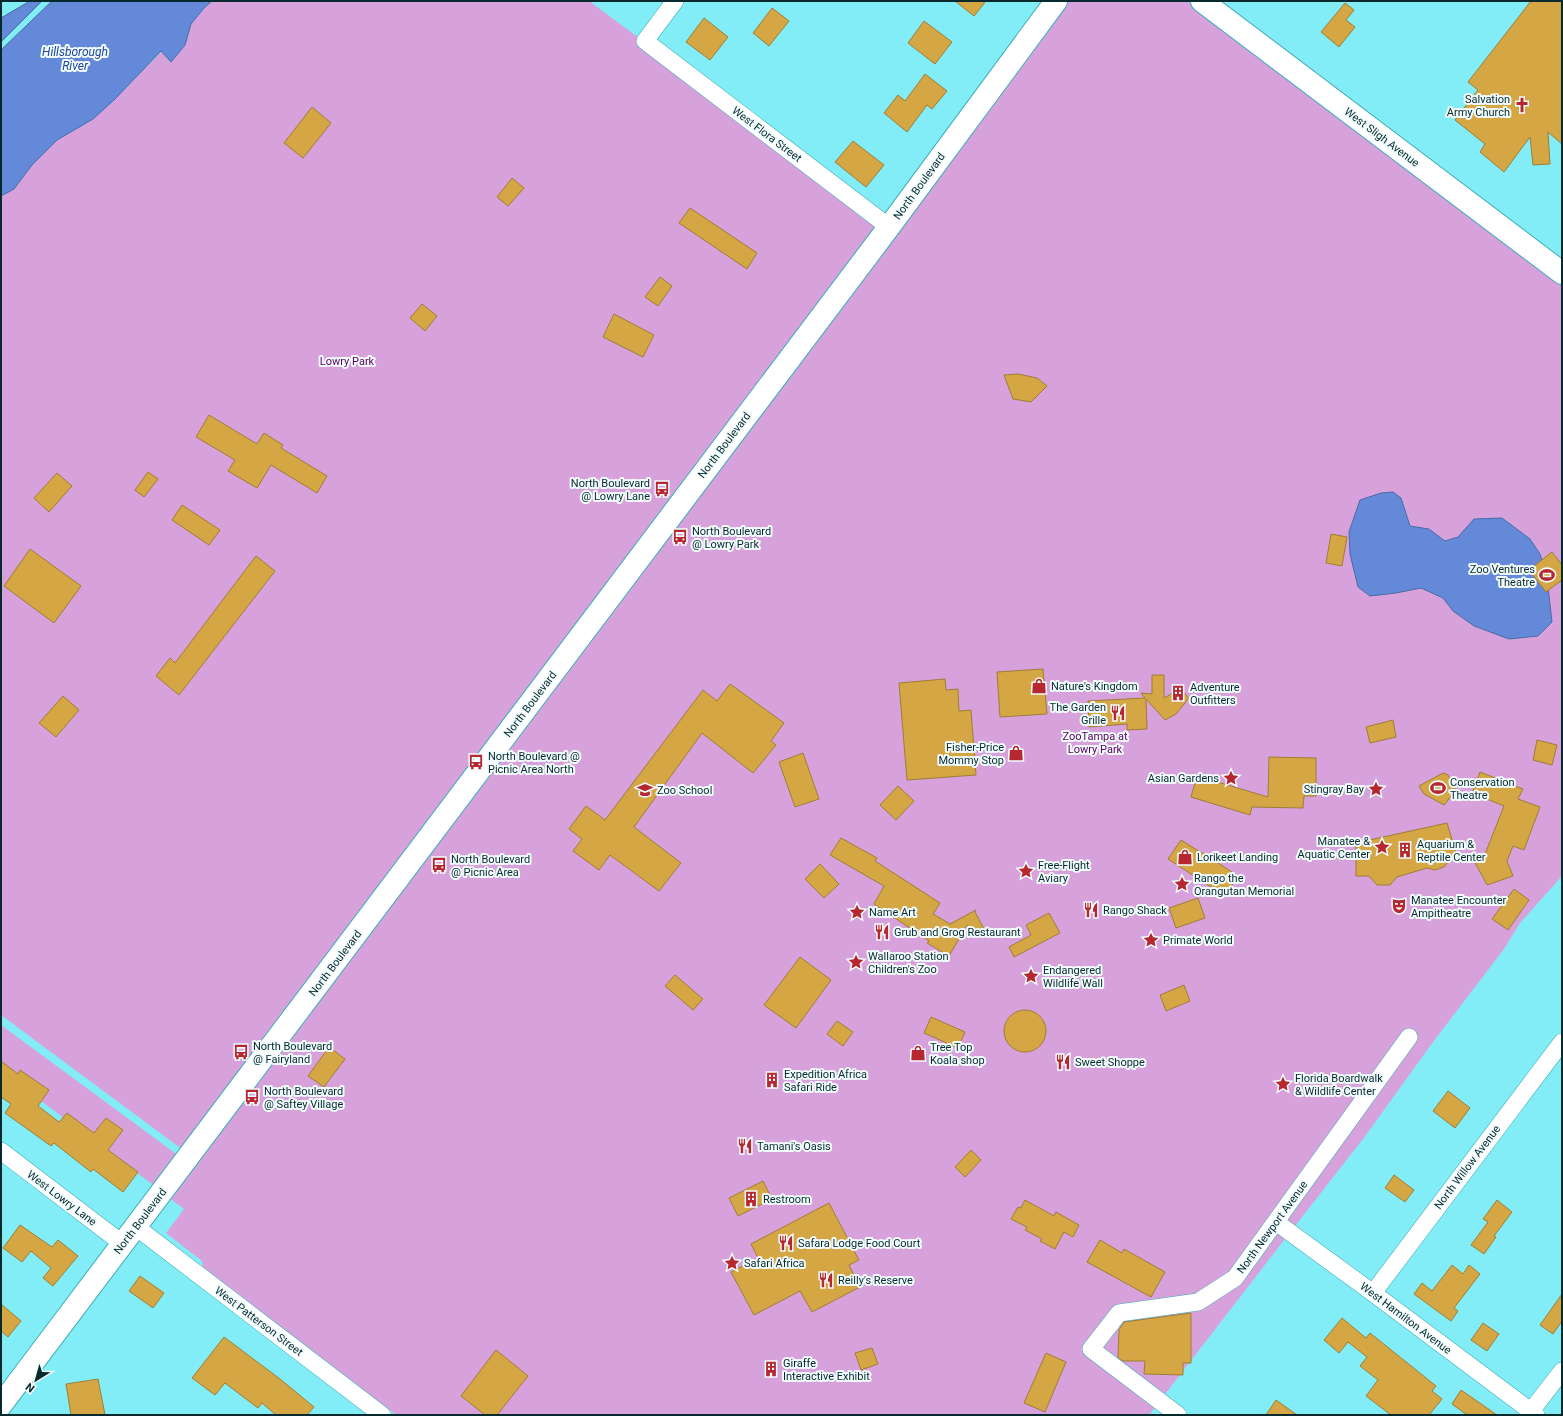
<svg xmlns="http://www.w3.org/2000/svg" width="1563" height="1416" viewBox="0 0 1563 1416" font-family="Roboto,sans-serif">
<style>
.green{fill:#d7a2dc}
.water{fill:#6389d8;stroke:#476ca4}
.building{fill:#d5a744;stroke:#9e7d34}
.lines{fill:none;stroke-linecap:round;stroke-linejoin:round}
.street-casing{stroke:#3dadb7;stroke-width:18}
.secondary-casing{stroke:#3dadb7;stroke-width:24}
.street{stroke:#fff;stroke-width:17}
.secondary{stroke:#fff;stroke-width:22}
.labels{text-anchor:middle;stroke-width:4;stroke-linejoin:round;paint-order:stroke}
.poi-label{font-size:11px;fill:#05292c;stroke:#f3fcfd;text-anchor:start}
.street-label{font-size:11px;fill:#05292c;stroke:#f3fcfd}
.park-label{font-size:11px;fill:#580060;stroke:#f3fcfd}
.water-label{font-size:12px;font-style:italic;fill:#1e45a1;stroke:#f3fcfd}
</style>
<rect width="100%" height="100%" fill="#83edf7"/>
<!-- green -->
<g class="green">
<path d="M 212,1 L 589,1 L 887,221 L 183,1150 L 1,1015 L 1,196 L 14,189 L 32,165 L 57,140 L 93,119 L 115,99 L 162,51 L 170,62 L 185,45 L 191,24 L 204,8 Z"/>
<path d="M 1066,1 L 1187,1 L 1562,284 L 1562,876 L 1520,923 L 1504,949 L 1433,1042 L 1366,1135 L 1295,1226 L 1293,1225 L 1283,1238 L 1284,1240 L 1149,1415 L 396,1415 L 203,1267 L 202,1261 L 166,1233 L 184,1209 L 168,1197 Z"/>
<path d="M 1,1025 L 179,1156 L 156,1187 L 1,1071 Z"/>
</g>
<!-- water -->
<g class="water">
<path d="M 30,1 L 42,1 L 1,42 L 1,18 Z"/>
<path d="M 52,1 L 212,1 L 204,8 L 191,24 L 185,45 L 171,62 L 161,51 L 115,99 L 93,119 L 57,140 L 32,165 L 14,189 L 1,196 L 1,50 Z"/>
<path d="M 1393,492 L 1401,498 L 1410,526 L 1429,529 L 1445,541 L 1458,537 L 1474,519 L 1502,518 L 1530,539 L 1540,554 L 1547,578 L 1552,622 L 1538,636 L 1509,639 L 1474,626 L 1453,611 L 1443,598 L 1421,588 L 1396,593 L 1370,596 L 1358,587 L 1350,554 L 1349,532 L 1360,500 L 1381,493 Z"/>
</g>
<!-- building -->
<g class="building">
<path d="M 955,1 L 986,1 L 974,16 Z"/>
<path d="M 1531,1 L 1562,1 L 1562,144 L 1548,132 L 1550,164 L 1533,165 L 1530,137 L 1504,172 L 1480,152 L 1485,144 L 1455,120 L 1478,90 L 1468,82 Z"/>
<path d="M 1345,3 L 1354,10 L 1346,20 L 1355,27 L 1339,47 L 1321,32 Z"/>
<path d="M 772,8 L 789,21 L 769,46 L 753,33 Z"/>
<path d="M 704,18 L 728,37 L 710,60 L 686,42 Z"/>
<path d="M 924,21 L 952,42 L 935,64 L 908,43 Z"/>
<path d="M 925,74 L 947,91 L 932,109 L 927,105 L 907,132 L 884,113 L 898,95 L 905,101 Z"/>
<path d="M 312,107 L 331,123 L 303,158 L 284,143 Z"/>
<path d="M 853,141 L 884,165 L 866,187 L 835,162 Z"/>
<path d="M 512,178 L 524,188 L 508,206 L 497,197 Z"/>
<path d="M 690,208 L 757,253 L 747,269 L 679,223 Z"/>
<path d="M 660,277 L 672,286 L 658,306 L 645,297 Z"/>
<path d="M 422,304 L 437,316 L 425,331 L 410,318 Z"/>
<path d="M 614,314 L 654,335 L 643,357 L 603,337 Z"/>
<path d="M 1018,374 L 1037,378 L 1047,386 L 1031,402 L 1013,399 L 1004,375 Z"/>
<path d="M 209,415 L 257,444 L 264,433 L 283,445 L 281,448 L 327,476 L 317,493 L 271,465 L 257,488 L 228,471 L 235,460 L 196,437 Z"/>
<path d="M 148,472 L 158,479 L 144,497 L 135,490 Z"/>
<path d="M 57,473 L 72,486 L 49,512 L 34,498 Z"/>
<path d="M 182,505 L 220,530 L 209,545 L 172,520 Z"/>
<path d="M 1331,534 L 1347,537 L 1342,566 L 1326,563 Z"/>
<path d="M 30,549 L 81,586 L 54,623 L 4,586 Z"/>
<path d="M 1552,552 L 1562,565 L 1562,580 L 1546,592 L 1529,570 Z"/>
<path d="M 256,556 L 275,571 L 179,695 L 156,676 L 170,658 L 175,663 Z"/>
<path d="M 1043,669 L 1047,714 L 1000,717 L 997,672 Z"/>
<path d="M 1152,675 L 1164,675 L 1164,698 L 1180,689 L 1189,698 L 1176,714 L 1165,720 L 1146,699 L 1147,729 L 1127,730 L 1127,724 L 1089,727 L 1088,701 L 1145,698 L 1141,693 L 1152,694 Z"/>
<path d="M 945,679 L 946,690 L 958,689 L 959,711 L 971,710 L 976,775 L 907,780 L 899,683 Z"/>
<path d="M 730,684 L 784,723 L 771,741 L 776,745 L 753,773 L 702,733 L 634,827 L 681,863 L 659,891 L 610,855 L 599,870 L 573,851 L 582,839 L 569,829 L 586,806 L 605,820 L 703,690 L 717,701 Z"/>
<path d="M 63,696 L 79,710 L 56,737 L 39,723 Z"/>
<path d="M 1393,720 L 1396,737 L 1370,743 L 1366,727 Z"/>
<path d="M 1537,740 L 1557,745 L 1552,765 L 1533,760 Z"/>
<path d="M 803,753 L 819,799 L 795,807 L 779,762 Z"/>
<path d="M 1269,757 L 1316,758 L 1316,796 L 1304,796 L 1303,808 L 1252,807 L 1250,815 L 1191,797 L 1197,776 L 1268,797 Z"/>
<path d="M 1480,772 L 1523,789 L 1518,799 L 1540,807 L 1524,850 L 1513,846 L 1507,861 L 1513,876 L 1487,885 L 1473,859 L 1485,854 L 1504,806 L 1472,793 Z"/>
<path d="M 1443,773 L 1448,775 L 1456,790 L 1444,805 L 1424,794 L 1419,786 Z"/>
<path d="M 898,786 L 914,801 L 896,820 L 880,805 Z"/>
<path d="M 1447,823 L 1457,856 L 1450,860 L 1444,867 L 1435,870 L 1427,868 L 1397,877 L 1390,885 L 1377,885 L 1369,876 L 1356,876 L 1356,843 Z"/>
<path d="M 841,838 L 877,858 L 875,861 L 940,903 L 933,914 L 950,924 L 976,910 L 975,912 L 984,929 L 972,935 L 967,925 L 949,956 L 927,943 L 929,941 L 874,904 L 884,886 L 830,855 Z"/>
<path d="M 1181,840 L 1200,852 L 1208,855 L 1209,857 L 1238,876 L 1225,896 L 1168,859 Z"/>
<path d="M 820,864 L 839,884 L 824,898 L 805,879 Z"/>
<path d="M 1514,889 L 1529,900 L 1508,930 L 1492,919 Z"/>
<path d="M 1198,898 L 1205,918 L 1176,928 L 1169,908 Z"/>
<path d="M 1049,913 L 1060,933 L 1014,957 L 1009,947 L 1031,935 L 1026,925 Z"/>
<path d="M 800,957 L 831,980 L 796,1028 L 764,1005 Z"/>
<path d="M 675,975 L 703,999 L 693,1010 L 665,986 Z"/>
<path d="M 1184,985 L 1190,1001 L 1166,1011 L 1160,995 Z"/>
<circle cx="1025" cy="1031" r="21"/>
<path d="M 931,1017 L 965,1032 L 958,1048 L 924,1033 Z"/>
<path d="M 837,1021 L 853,1032 L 843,1046 L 827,1034 Z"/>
<path d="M 329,1047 L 345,1059 L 324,1087 L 308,1076 Z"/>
<path d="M 1,1061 L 18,1074 L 20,1070 L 49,1090 L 38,1106 L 59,1122 L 67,1113 L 94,1133 L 106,1118 L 123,1130 L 108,1150 L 138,1172 L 123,1192 L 93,1169 L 91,1172 L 54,1143 L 51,1146 L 5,1113 L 11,1104 L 1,1097 Z"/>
<path d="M 1448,1091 L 1470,1108 L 1455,1128 L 1433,1111 Z"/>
<path d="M 971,1150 L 981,1160 L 965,1177 L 955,1167 Z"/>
<path d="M 1394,1175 L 1414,1190 L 1405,1202 L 1385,1188 Z"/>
<path d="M 763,1181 L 772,1199 L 738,1216 L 729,1198 Z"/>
<path d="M 1025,1200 L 1054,1216 L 1056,1212 L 1079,1225 L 1073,1237 L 1064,1232 L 1055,1249 L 1040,1241 L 1042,1239 L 1025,1230 L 1027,1227 L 1011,1219 L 1018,1207 L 1021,1208 Z"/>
<path d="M 1497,1200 L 1512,1212 L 1494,1236 L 1496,1237 L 1484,1254 L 1471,1245 L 1488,1222 L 1483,1219 Z"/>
<path d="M 829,1203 L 859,1260 L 849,1265 L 860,1287 L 812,1312 L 800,1291 L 754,1315 L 731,1272 L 758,1258 L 751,1244 Z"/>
<path d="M 20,1225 L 52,1247 L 58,1240 L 78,1256 L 53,1286 L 43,1278 L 51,1268 L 31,1251 L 22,1262 L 3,1248 Z"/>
<path d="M 1100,1240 L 1122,1253 L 1124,1249 L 1165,1272 L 1151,1297 L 1087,1262 Z"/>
<path d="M 1452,1265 L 1463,1274 L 1469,1265 L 1480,1274 L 1454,1308 L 1458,1311 L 1451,1321 L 1414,1294 L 1422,1283 L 1432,1291 Z"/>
<path d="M 140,1276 L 164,1293 L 153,1308 L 129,1291 Z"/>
<path d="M 1562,1294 L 1562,1321 L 1553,1334 L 1540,1325 Z"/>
<path d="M 1,1304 L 21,1321 L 8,1337 L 1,1331 Z"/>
<path d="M 1191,1313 L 1191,1363 L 1183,1363 L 1183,1375 L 1144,1374 L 1145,1361 L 1123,1361 L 1118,1357 L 1119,1330 L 1124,1322 Z"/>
<path d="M 1342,1318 L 1366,1338 L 1370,1333 L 1436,1386 L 1432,1391 L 1442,1399 L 1429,1415 L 1391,1415 L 1366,1396 L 1378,1380 L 1360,1366 L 1367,1357 L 1348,1342 L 1339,1353 L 1324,1340 Z"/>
<path d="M 1483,1323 L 1499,1334 L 1487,1351 L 1471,1340 Z"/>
<path d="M 224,1337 L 280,1379 L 314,1407 L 307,1415 L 276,1415 L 262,1403 L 258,1408 L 225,1383 L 215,1395 L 192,1378 Z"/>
<path d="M 872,1348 L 878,1364 L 861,1370 L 855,1353 Z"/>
<path d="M 496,1350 L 528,1376 L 497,1415 L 485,1415 L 461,1396 Z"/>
<path d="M 1046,1353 L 1066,1362 L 1045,1412 L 1024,1403 Z"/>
<path d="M 98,1379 L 105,1415 L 71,1415 L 66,1384 Z"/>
<path d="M 1461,1390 L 1497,1415 L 1467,1415 L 1452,1404 Z"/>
<path d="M 1276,1400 L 1297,1415 L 1266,1415 Z"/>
</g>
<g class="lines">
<defs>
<g id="street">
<path d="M 675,1 L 645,41 L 889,227"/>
<path d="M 1,1151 L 123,1244"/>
<path d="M 1276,1222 L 1373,1293 L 1536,1415"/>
<path d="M 136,1227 L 382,1415"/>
<path d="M 1373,1293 L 1562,1042"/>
<path d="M 1178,1415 L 1091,1349 L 1119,1313 L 1198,1302 L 1235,1278 L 1409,1037"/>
<path d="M 1528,1415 L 1562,1371"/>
</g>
<g id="secondary">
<path d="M 1202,1 L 1562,273"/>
<path d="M 1,1405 L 889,227 L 1056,1"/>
</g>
</defs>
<!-- street casing -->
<use href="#street" class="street-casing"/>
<!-- secondary casing -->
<use href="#secondary" class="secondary-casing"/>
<!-- street -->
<use href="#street" class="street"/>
<!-- secondary -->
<use href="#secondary" class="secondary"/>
</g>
<!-- icons -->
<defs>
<symbol id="church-bare" viewBox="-9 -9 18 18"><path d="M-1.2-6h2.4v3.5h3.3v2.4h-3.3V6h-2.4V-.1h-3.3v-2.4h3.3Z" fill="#b7272f" stroke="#f3fcfd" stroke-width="2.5" paint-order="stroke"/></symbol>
<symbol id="bus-bare" viewBox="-9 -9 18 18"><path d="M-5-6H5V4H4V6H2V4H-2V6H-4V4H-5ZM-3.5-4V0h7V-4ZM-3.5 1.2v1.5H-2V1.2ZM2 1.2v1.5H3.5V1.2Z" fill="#b7272f" stroke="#f3fcfd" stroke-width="2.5" paint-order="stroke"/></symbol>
<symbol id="stadium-bare" viewBox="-9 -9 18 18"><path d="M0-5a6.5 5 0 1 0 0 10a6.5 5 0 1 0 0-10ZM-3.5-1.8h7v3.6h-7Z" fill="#b7272f" stroke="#f3fcfd" stroke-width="2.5" paint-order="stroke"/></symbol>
<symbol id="shop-bare" viewBox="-9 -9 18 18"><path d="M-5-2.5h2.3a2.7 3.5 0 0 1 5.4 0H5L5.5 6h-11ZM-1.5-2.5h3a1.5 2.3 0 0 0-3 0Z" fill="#b7272f" stroke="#f3fcfd" stroke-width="2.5" paint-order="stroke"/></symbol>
<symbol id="building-bare" viewBox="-9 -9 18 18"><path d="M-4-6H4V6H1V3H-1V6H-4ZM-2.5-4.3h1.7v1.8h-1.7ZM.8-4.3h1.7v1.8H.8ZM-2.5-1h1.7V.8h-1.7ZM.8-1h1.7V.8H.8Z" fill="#b7272f" stroke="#f3fcfd" stroke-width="2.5" paint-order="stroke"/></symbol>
<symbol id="restaurant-bare" viewBox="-9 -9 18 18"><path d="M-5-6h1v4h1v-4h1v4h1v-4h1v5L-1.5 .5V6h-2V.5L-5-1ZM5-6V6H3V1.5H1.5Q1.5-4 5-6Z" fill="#b7272f" stroke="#f3fcfd" stroke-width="2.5" paint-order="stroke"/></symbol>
<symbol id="sight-bare" viewBox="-9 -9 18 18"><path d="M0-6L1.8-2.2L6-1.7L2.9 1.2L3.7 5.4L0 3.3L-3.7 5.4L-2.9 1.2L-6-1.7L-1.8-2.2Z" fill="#b7272f" stroke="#f3fcfd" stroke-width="2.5" paint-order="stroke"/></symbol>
<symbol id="school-bare" viewBox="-9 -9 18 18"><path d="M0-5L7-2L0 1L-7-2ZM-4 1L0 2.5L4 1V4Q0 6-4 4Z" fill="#b7272f" stroke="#f3fcfd" stroke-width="2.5" paint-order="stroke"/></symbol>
<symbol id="theatre-bare" viewBox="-9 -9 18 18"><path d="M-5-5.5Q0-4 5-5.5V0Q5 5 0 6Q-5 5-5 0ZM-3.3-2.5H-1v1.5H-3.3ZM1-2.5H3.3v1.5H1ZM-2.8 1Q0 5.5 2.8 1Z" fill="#b7272f" stroke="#f3fcfd" stroke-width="2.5" paint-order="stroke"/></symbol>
</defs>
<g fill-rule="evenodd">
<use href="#church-bare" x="1511" y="94" width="22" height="22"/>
<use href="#bus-bare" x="651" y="478" width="22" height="22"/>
<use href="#bus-bare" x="669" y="526" width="22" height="22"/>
<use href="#stadium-bare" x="1536" y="564" width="22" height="22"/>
<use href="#shop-bare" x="1028" y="675" width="22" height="22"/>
<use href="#building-bare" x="1167" y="682" width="22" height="22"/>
<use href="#restaurant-bare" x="1107" y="702" width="22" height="22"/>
<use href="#shop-bare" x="1005" y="742" width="22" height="22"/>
<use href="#bus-bare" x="465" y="751" width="22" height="22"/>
<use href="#sight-bare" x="1220" y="767" width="22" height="22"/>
<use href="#stadium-bare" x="1427" y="777" width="22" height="22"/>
<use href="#sight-bare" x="1365" y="778" width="22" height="22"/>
<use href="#school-bare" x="634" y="779" width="22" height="22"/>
<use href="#sight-bare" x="1371" y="836" width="22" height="22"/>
<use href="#building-bare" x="1394" y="839" width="22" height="22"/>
<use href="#shop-bare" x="1174" y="846" width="22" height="22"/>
<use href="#bus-bare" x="428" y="854" width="22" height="22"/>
<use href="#sight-bare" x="1015" y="860" width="22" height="22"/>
<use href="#sight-bare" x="1171" y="873" width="22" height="22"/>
<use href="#theatre-bare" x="1388" y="895" width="22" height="22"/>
<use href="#restaurant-bare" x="1080" y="899" width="22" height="22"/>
<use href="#sight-bare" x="846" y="901" width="22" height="22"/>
<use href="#restaurant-bare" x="871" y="921" width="22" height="22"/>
<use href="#sight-bare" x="1140" y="929" width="22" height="22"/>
<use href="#sight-bare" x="845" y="951" width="22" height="22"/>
<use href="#sight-bare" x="1020" y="965" width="22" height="22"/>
<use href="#bus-bare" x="230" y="1041" width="22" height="22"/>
<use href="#shop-bare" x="907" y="1042" width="22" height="22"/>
<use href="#restaurant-bare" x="1052" y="1051" width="22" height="22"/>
<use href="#building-bare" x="761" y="1069" width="22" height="22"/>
<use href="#sight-bare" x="1272" y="1073" width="22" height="22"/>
<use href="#bus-bare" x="241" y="1086" width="22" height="22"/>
<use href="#restaurant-bare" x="734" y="1135" width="22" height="22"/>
<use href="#building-bare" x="740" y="1188" width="22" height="22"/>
<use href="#restaurant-bare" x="775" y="1232" width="22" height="22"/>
<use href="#sight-bare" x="721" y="1252" width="22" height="22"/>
<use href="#restaurant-bare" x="815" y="1269" width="22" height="22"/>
<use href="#building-bare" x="760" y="1358" width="22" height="22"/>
</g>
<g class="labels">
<!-- poi labels -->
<g class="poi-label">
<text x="1510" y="103" text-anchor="end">Salvation<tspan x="1510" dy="13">Army Church</tspan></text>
<text x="650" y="487" text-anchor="end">North Boulevard<tspan x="650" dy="13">@ Lowry Lane</tspan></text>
<text x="692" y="535">North Boulevard<tspan x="692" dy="13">@ Lowry Park</tspan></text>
<text x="1535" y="573" text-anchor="end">Zoo Ventures<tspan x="1535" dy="13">Theatre</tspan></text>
<text x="1051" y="690">Nature's Kingdom</text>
<text x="1190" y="691">Adventure<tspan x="1190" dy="13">Outfitters</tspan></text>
<text x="1106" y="711" text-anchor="end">The Garden<tspan x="1106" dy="13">Grille</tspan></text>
<text x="1004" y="751" text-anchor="end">Fisher-Price<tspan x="1004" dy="13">Mommy Stop</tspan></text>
<text x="488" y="760">North Boulevard @<tspan x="488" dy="13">Picnic Area North</tspan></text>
<text x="1219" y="782" text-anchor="end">Asian Gardens</text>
<text x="1450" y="786">Conservation<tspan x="1450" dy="13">Theatre</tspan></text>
<text x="1364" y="793" text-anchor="end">Stingray Bay</text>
<text x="657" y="794">Zoo School</text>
<text x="1370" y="845" text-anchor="end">Manatee &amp;<tspan x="1370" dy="13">Aquatic Center</tspan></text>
<text x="1417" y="848">Aquarium &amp;<tspan x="1417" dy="13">Reptile Center</tspan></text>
<text x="1197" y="861">Lorikeet Landing</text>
<text x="451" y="863">North Boulevard<tspan x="451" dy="13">@ Picnic Area</tspan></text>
<text x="1038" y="869">Free-Flight<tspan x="1038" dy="13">Aviary</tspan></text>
<text x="1194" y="882">Rango the<tspan x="1194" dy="13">Orangutan Memorial</tspan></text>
<text x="1411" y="904">Manatee Encounter<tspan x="1411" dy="13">Ampitheatre</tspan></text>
<text x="1103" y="914">Rango Shack</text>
<text x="869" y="916">Name Art</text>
<text x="894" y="936">Grub and Grog Restaurant</text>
<text x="1163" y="944">Primate World</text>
<text x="868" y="960">Wallaroo Station<tspan x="868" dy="13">Children's Zoo</tspan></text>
<text x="1043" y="974">Endangered<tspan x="1043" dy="13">Wildlife Wall</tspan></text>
<text x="253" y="1050">North Boulevard<tspan x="253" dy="13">@ Fairyland</tspan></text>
<text x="930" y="1051">Tree Top<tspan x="930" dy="13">Koala shop</tspan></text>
<text x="1075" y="1066">Sweet Shoppe</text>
<text x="784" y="1078">Expedition Africa<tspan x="784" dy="13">Safari Ride</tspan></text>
<text x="1295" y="1082">Florida Boardwalk<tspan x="1295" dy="13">&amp; Wildlife Center</tspan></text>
<text x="264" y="1095">North Boulevard<tspan x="264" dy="13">@ Saftey Village</tspan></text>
<text x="757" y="1150">Tamani's Oasis</text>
<text x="763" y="1203">Restroom</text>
<text x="798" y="1247">Safara Lodge Food Court</text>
<text x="744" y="1267">Safari Africa</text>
<text x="838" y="1284">Reilly's Reserve</text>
<text x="783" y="1367">Giraffe<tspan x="783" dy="13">Interactive Exhibit</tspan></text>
</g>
<!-- street labels -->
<g class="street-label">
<text transform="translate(767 134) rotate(37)" y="4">West Flora Street</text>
<text transform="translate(1382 137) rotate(37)" y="4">West Sligh Avenue</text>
<text transform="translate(919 186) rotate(-54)" y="4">North Boulevard</text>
<text transform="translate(724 445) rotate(-53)" y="4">North Boulevard</text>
<text transform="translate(530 704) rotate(-53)" y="4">North Boulevard</text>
<text transform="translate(335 963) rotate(-53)" y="4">North Boulevard</text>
<text transform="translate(1467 1167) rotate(-53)" y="4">North Willow Avenue</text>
<text transform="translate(62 1198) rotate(37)" y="4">West Lowry Lane</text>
<text transform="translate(140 1221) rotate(-53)" y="4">North Boulevard</text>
<text transform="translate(1272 1227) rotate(-54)" y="4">North Newport Avenue</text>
<text transform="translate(1406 1318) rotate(37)" y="4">West Hamilton Avenue</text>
<text transform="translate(259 1321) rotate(37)" y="4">West Patterson Street</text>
</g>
<!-- park labels -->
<g class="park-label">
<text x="347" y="365">Lowry Park</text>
<text x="1095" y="740">ZooTampa at<tspan x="1095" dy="13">Lowry Park</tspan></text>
</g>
<!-- water labels -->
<g class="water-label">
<text x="75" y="56">Hillsborough<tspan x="75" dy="14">River</tspan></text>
</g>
</g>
<!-- border -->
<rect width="1563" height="1416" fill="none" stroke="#05292c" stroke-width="4"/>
<!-- north arrow -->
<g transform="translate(36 1380) rotate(217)" stroke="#f3fcfd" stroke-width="3" paint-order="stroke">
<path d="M0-3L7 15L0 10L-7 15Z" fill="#05292c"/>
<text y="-6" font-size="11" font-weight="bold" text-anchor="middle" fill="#05292c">N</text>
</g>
</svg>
